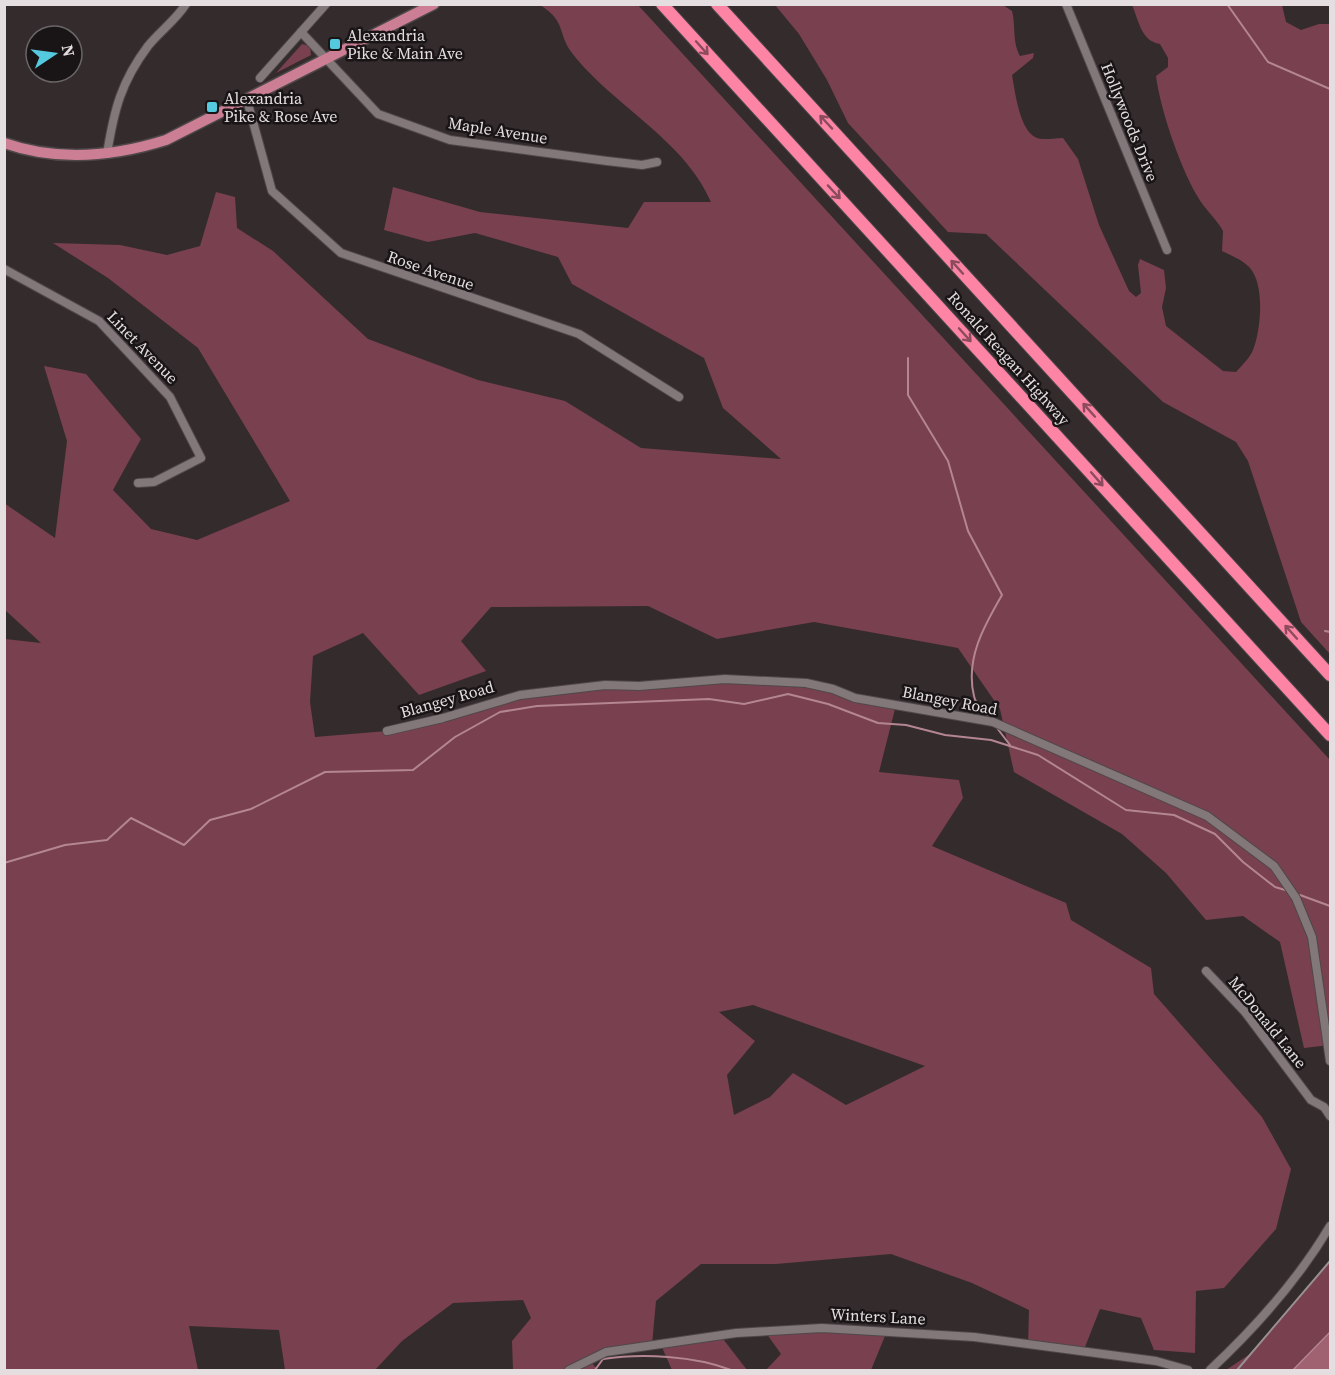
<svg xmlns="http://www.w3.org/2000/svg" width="1335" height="1375" viewBox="0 0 1335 1375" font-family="'Source Serif 4',serif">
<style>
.green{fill:#79404f;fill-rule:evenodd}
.water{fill:#a06171;stroke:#b48692;stroke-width:1.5}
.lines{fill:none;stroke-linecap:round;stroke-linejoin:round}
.stream{stroke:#b48692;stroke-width:2}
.minor-casing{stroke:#4f484a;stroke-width:10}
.major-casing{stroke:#4f484a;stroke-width:13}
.highway-casing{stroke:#4f484a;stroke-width:14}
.minor{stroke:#82787a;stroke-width:8}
.major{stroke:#cc7f94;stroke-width:10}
.highway{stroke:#fe84a6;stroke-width:12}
.rail{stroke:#989092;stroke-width:2}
.oneway{stroke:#8c4c5e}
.poi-dot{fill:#55cadf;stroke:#191415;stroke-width:2}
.labels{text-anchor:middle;stroke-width:5;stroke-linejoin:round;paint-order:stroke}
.poi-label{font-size:16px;fill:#e4dee0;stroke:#191415;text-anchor:start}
.street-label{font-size:16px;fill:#e4dee0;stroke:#191415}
</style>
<rect width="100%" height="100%" fill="#342b2d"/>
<!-- green -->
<g class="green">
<path d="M 540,5 L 638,5 L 1330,760 L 1330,1045 L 1304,1048 L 1280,942 L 1243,916 L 1206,920 L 1166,873 L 1122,834 L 1014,772 L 1000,709 L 958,648 L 814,622 L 717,639 L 648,606 L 491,607 L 461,641 L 486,671 L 419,695 L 363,633 L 313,656 L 310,702 L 315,737 L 387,731 L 520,695 L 656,684 L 788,682 L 896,705 L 879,772 L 959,780 L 963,798 L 932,846 L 1066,903 L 1071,920 L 1151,968 L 1154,994 L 1262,1117 L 1291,1169 L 1276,1229 L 1224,1288 L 1196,1291 L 1195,1353 L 1154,1350 L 1141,1318 L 1100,1309 L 1083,1352 L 1028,1346 L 1029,1310 L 972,1283 L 891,1254 L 776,1264 L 701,1264 L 656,1301 L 652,1345 L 605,1352 L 589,1360 L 598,1370 L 513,1370 L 512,1341 L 531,1318 L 523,1300 L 453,1303 L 402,1341 L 375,1370 L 285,1370 L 279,1330 L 189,1326 L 198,1370 L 5,1370 L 5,639 L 41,643 L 5,610 L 4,503 L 55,538 L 67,441 L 44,366 L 86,374 L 141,439 L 113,490 L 151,529 L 197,540 L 290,501 L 198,348 L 108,278 L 53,243 L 120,245 L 167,255 L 200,246 L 216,192 L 235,197 L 237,228 L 273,251 L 368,339 L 478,380 L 565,401 L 641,448 L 781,459 L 723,408 L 704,358 L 572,284 L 558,257 L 475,233 L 428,242 L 384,230 L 393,187 L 480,212 L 628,228 L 644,202 L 711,202 C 684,139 613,106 572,53 C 557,33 567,22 540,5 ZM 753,1005 L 770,1011 L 925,1066 L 846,1105 L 793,1073 L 770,1097 L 734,1115 L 727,1075 L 755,1041 L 719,1012 Z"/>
<path d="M 1003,5 L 1012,11 C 1016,26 1012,42 1020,56 L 1034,53 L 1033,58 L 1012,75 C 1015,91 1019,128 1035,137 C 1042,141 1055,138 1063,138 L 1078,159 L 1099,225 L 1129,291 L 1136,297 L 1141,293 L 1138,265 L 1140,259 L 1164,270 L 1166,288 L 1162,307 L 1166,326 L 1223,371 L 1236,372 C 1241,366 1250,358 1253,350 C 1261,330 1265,285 1250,268 C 1243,260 1232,256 1222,251 L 1223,231 C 1217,220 1208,212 1201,202 C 1182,174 1160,109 1156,76 L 1168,67 L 1168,58 L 1160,44 C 1141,41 1139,21 1132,5 L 1282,5 L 1286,22 L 1301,30 L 1319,24 L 1330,24 L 1330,654 L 1301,622 L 1248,461 L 1236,442 L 1163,402 L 986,234 L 948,232 L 848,123 L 827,80 L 799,34 L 775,5 Z"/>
<path d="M 302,44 L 310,46 L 311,55 L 276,73 Z"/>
<path d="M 1330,1261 L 1330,1331 L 1293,1370 L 1226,1370 L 1253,1352 Z"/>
<path d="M 764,1330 L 887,1331 L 871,1370 L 766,1370 L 781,1354 Z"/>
<path d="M 720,1335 L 747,1370 L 672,1370 L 661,1345 Z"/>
</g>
<!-- water -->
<path class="water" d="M 1330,1331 L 1330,1370 L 1293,1370 L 1330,1332 Z"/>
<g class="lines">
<!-- stream -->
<g class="stream">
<path d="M 1227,4 L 1268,62 L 1330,89"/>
<path d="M 908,358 L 908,395 L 948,461 L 968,531 L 1002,595 C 984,626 965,659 974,696 C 975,704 985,713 990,719"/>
<path d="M 1325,631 L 1330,632"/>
<path d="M 997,728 L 1010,745"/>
<path d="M 4,863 L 65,845 L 107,840 L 131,818 L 184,845 L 210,820 L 251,809 L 325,772 L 413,770 L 455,737 L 500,712 L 537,706 L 709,699 L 744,704 L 788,694 L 828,704 L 878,723 L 906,725 L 945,735 L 991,740 L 1038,755 L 1126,810 L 1174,815 L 1215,834 L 1243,862 L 1275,887 L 1285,890"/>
<path d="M 1300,895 L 1330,906"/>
<path d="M 595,1370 L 603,1359 C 642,1353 695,1356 731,1370"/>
</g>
<defs>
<g id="minor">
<path d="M 1066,4 L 1167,250"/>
<path d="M 301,32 L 378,114 L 450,140 L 607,161 L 642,165 L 657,162"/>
<path d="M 260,78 L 326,4"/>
<path d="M 247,100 L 272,191 L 341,253 L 579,334 L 679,397"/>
<path d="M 107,154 C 114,110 121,82 148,46 C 160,31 175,21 186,4"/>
<path d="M 4,269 L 99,321 L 170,397 L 201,458 L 154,482 L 138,483"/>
<path d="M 387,731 L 443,718 L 520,695 L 605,685 L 639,686 L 725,679 L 806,683 L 833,689 L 855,698 L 993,722 L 1207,816 L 1274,866 L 1296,898 L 1312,937 L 1330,1061"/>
<path d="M 1206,971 L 1245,1012 L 1311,1100 L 1324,1107 L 1330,1116"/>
<path d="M 569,1370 L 606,1352 L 736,1333 L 822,1328 L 974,1337 L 1156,1361 L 1188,1370"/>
<path d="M 1210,1370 C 1256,1327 1298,1280 1330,1226"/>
</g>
<path id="major" d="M 4,143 C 58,162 112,157 166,140 L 434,4"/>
<g id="highway">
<path d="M 662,4 L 1330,735"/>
<path d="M 717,4 L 1330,675"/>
</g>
</defs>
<!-- minor casing -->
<use href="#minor" class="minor-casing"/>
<!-- major casing -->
<use href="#major" class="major-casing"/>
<!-- highway casing -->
<use href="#highway" class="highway-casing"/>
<!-- minor -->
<use href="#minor" class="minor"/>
<!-- major -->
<use href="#major" class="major"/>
<!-- highway -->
<use href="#highway" class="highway"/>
<!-- rail -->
<path class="rail" d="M 1237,1370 L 1330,1261"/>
</g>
<!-- one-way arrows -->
<defs><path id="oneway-shaft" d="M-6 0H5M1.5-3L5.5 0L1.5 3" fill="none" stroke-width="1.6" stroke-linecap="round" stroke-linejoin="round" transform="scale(1.5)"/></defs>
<g class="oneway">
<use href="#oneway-shaft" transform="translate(702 48) rotate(48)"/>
<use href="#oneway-shaft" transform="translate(826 122) rotate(-133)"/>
<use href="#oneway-shaft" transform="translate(834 192) rotate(47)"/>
<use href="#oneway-shaft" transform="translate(957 267) rotate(-132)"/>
<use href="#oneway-shaft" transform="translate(965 335) rotate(48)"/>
<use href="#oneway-shaft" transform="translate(1089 410) rotate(-132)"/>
<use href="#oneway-shaft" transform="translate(1097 479) rotate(49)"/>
<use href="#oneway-shaft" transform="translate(1291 632) rotate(-132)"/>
</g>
<!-- markers -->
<g class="poi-dot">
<rect x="329" y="38" width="12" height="12" rx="3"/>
<rect x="206" y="101" width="12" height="12" rx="3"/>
</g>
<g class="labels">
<!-- poi labels -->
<g class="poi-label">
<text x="347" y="41">Alexandria<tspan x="347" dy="18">Pike &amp; Main Ave</tspan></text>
<text x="224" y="104">Alexandria<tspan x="224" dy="18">Pike &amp; Rose Ave</tspan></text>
</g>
<!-- street labels -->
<g class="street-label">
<text transform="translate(1130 122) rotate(68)" y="6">Hollywoods Drive</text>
<text transform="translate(498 130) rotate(9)" y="6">Maple Avenue</text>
<text transform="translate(431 270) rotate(19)" y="6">Rose Avenue</text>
<text transform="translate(143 347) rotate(46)" y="6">Linet Avenue</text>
<text transform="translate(1009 358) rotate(48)" y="6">Ronald Reagan Highway</text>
<text transform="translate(447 699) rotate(-16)" y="6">Blangey Road</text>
<text transform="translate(950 700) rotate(11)" y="6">Blangey Road</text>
<text transform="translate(1268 1022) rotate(51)" y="6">McDonald Lane</text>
<text transform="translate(878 1316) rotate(3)" y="6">Winters Lane</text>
</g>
</g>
<!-- border -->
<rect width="1335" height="1375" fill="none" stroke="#e4dee0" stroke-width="12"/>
<!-- north arrow -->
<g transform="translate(54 54) rotate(77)"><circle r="28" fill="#191415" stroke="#6a6566" stroke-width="1.5"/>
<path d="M0-4.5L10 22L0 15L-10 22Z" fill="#55cadf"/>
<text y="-9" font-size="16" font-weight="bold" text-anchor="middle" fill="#e4dee0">N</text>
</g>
</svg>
